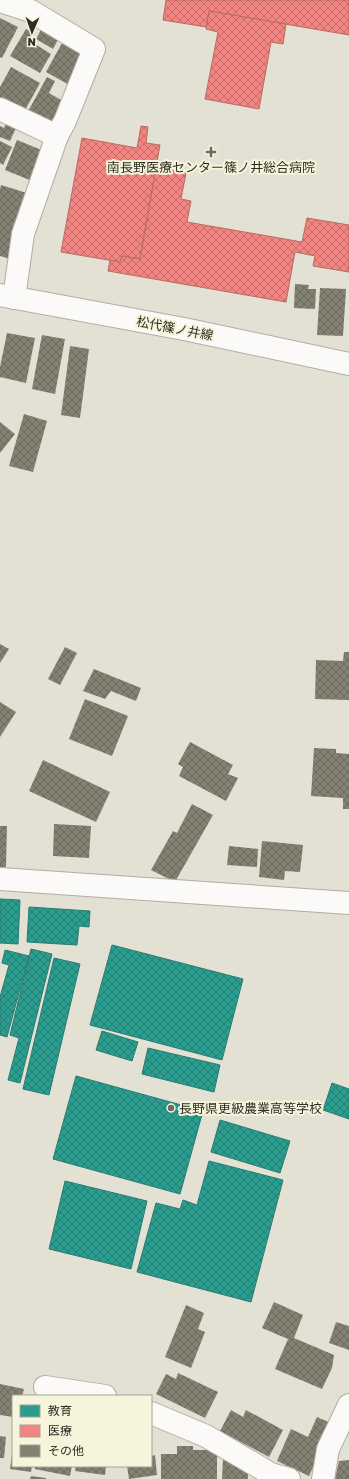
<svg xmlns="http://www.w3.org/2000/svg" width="349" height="1479" viewBox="0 0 349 1479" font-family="'Golos Text','Noto Sans JP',sans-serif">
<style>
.schools{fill:url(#schools-cross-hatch);stroke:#2b7b6f}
.health{fill:url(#health-cross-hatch);stroke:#b76a66}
.building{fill:url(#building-cross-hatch)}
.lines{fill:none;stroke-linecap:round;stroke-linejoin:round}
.street-casing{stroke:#afaea4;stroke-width:24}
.secondary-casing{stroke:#afaea4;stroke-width:24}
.street{stroke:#fbfaf9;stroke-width:22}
.secondary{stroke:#fbfaf9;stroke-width:22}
.poi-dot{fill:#6d6c62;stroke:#f6f4db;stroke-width:1.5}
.labels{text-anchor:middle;stroke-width:4;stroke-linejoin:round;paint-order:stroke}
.poi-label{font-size:13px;fill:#2e2d24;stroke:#f6f4db}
.street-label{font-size:13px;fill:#2e2d24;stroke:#f6f4db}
</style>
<defs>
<pattern id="schools-cross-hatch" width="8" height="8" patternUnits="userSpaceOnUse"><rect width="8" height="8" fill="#2a9d8f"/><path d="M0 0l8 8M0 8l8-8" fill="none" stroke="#248075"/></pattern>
<pattern id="health-cross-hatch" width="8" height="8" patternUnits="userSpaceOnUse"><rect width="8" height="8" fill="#f28482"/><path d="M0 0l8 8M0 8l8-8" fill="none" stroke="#c46c6a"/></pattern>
<pattern id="building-cross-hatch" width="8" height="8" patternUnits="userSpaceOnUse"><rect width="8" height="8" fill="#838172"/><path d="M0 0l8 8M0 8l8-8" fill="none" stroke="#6c6a5d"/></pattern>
</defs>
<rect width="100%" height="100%" fill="#e3e1d4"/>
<!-- schools -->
<g class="schools">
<path d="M 0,899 L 20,900 L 18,944 L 0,943 Z"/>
<path d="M 29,907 L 90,911 L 89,927 L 79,926 L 77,945 L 27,942 Z"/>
<path d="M 112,945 L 243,979 L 222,1060 L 90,1025 Z"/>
<path d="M 31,949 L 52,954 L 20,1083 L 8,1080 L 19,1038 L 10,1035 Z"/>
<path d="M 5,950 L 29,956 L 7,1037 L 0,1035 L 0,997 L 9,965 L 2,963 Z"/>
<path d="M 54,958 L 80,964 L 49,1095 L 23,1089 Z"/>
<path d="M 102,1031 L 138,1042 L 132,1061 L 96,1050 Z"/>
<path d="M 148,1048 L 220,1065 L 214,1092 L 142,1074 Z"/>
<path d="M 76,1076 L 203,1111 L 180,1194 L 53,1159 Z"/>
<path d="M 332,1083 L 349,1089 L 349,1119 L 323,1110 Z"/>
<path d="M 220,1120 L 290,1141 L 280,1173 L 211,1152 Z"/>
<path d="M 209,1161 L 283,1180 L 251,1302 L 137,1272 L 156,1203 L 180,1209 L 183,1200 L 197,1205 Z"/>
<path d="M 65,1181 L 147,1201 L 131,1269 L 49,1249 Z"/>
</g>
<!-- health -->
<g class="health">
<path d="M 166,0 L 349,0 L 349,35 L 209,11 L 206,27 L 163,20 Z"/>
<path d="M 209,11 L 286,24 L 283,44 L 271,42 L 259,109 L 205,99 L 218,32 L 206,29 Z"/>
<path d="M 141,126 L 148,127 L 146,143 L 160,145 L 140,259 L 122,256 L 120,262 L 61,252 L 82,138 L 137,148 Z"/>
<path d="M 156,168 L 186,173 L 181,199 L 191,201 L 187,222 L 302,242 L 307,218 L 349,225 L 349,272 L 313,266 L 315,256 L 295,252 L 286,302 L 108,271 L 110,260 L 120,262 L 122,256 L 140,259 Z"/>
</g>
<!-- building -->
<g class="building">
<path d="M 0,18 L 18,27 L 2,58 L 0,57 Z"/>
<path d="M 43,26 L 60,36 L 53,49 L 36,39 Z"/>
<path d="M 26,29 L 34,33 L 30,41 L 51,54 L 40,73 L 10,56 Z"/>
<path d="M 62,43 L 89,58 L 73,87 L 46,72 Z"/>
<path d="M 11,67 L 40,83 L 24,112 L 0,99 L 0,87 Z"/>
<path d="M 47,77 L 55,81 L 49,93 L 68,104 L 53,130 L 26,115 Z"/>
<path d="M 6,124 L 16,128 L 10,141 L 0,137 L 0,126 L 4,128 Z"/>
<path d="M 17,140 L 44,151 L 32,181 L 5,170 Z"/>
<path d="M 0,141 L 12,147 L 3,165 L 0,163 Z"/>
<path d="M 1,185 L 30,194 L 10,259 L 0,256 L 0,189 Z"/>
<path d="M 295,284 L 309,285 L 308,289 L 316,289 L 315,309 L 294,308 Z"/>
<path d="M 320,288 L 346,289 L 343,336 L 317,335 Z"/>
<path d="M 7,333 L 35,338 L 26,383 L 0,377 L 0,367 Z"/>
<path d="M 42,335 L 65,339 L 55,394 L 32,389 Z"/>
<path d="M 70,346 L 89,349 L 80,418 L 61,415 Z"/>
<path d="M 24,414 L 47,421 L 33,472 L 9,466 Z"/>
<path d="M 0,422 L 15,434 L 0,453 Z"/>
<path d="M 0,644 L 9,649 L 0,663 Z"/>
<path d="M 65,647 L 77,653 L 60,685 L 48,679 Z"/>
<path d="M 344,652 L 349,652 L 349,700 L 315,699 L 316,660 L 343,661 Z"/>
<path d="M 94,669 L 141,688 L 136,701 L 111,691 L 105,699 L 83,691 Z"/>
<path d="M 85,699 L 128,716 L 112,756 L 69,739 Z"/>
<path d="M 0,702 L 16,712 L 0,737 Z"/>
<path d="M 190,742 L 233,765 L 228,774 L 238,778 L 226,801 L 179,776 L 183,767 L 178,764 Z"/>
<path d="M 314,748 L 336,749 L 336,753 L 349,754 L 349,809 L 343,809 L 343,798 L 311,796 Z"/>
<path d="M 43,760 L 110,792 L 96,822 L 29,791 Z"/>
<path d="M 192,804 L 213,815 L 175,882 L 151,870 L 173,831 L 177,833 Z"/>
<path d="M 54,824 L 91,826 L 89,858 L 53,856 Z"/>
<path d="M 0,826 L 7,826 L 6,867 L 0,867 Z"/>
<path d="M 262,841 L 303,845 L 300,872 L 285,871 L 284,880 L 259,877 Z"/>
<path d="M 229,846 L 258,849 L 257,867 L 227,865 Z"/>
<path d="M 274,1302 L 303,1315 L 294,1338 L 334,1355 L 332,1368 L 322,1389 L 275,1369 L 288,1339 L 262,1328 Z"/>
<path d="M 186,1305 L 204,1313 L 198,1329 L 205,1332 L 191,1368 L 165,1357 Z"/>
<path d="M 336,1322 L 349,1326 L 349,1350 L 329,1343 Z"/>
<path d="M 178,1373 L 218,1392 L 205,1418 L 156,1394 L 166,1374 L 176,1379 Z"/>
<path d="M 0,1384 L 24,1389 L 22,1396 L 13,1396 L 13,1417 L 0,1415 Z"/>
<path d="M 231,1410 L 243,1417 L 246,1410 L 283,1430 L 269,1457 L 220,1431 Z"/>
<path d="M 317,1417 L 333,1424 L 309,1476 L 277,1461 L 291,1429 L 308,1437 Z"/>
<path d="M 0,1436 L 6,1437 L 4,1458 L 0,1458 Z"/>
<path d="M 177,1446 L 193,1446 L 193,1450 L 217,1450 L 217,1479 L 161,1479 L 161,1454 L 177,1454 Z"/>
<path d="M 12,1455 L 13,1466 L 32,1466 L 31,1472 L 10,1469 Z"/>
<path d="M 155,1455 L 157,1475 L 129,1479 L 127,1466 L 151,1466 L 151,1456 Z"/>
<path d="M 223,1459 L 238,1460 L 237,1467 L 248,1468 L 248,1479 L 222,1479 Z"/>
<path d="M 349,1460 L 349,1479 L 335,1479 L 339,1461 Z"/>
<path d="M 35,1466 L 72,1466 L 70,1476 L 35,1469 Z"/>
<path d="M 76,1466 L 106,1466 L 105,1475 L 75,1471 Z"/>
<path d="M 31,1476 L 46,1478 L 46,1479 L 30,1479 Z"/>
</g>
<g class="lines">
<defs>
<g id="street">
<path d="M 0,1 L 31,11 L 94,49 L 65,121 L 57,136 L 23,234 L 14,298"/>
<path d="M 0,109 L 57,136"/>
<path d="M 0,879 L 349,903"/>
<path d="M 45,1387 L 105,1396"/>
<path d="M 151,1413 L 206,1436 L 271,1474 L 289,1479"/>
<path d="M 323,1479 L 328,1449 L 349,1405"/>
</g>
<path id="secondary" d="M 0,295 L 184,329 L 349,364"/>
</defs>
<!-- street casing -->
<use href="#street" class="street-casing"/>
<!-- secondary casing -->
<use href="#secondary" class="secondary-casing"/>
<!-- street -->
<use href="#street" class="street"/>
<!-- secondary -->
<use href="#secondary" class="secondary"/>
</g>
<!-- markers -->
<g class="poi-dot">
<path d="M209 146h4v4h4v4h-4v4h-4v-4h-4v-4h4z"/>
<circle cx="171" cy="1108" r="4"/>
</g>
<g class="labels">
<!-- poi labels -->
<g class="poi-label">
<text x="211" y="172">南長野医療センター篠ノ井総合病院</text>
<text x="179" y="1113" text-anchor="start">長野県更級農業高等学校</text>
</g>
<!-- street labels -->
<g class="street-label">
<text transform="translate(175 328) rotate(11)" y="5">松代篠ノ井線</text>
</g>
</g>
<!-- legend -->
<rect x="12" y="1395" width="140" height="72" fill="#f6f4db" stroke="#a6a492"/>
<rect x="20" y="1405" width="20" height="12" fill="#2a9d8f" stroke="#a6a492"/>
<text x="48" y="1415" font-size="12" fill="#2e2d24">教育</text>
<rect x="20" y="1425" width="20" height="12" fill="#f28482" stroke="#a6a492"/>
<text x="48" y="1435" font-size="12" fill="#2e2d24">医療</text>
<rect x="20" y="1445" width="20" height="12" fill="#838172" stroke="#a6a492"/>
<text x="48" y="1455" font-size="12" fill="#2e2d24">その他</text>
<!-- north arrow -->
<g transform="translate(32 32) rotate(182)" stroke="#f6f4db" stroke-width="3" paint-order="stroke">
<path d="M0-3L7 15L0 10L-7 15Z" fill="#2e2d24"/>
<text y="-6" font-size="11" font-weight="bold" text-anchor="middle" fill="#2e2d24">N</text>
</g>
</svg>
